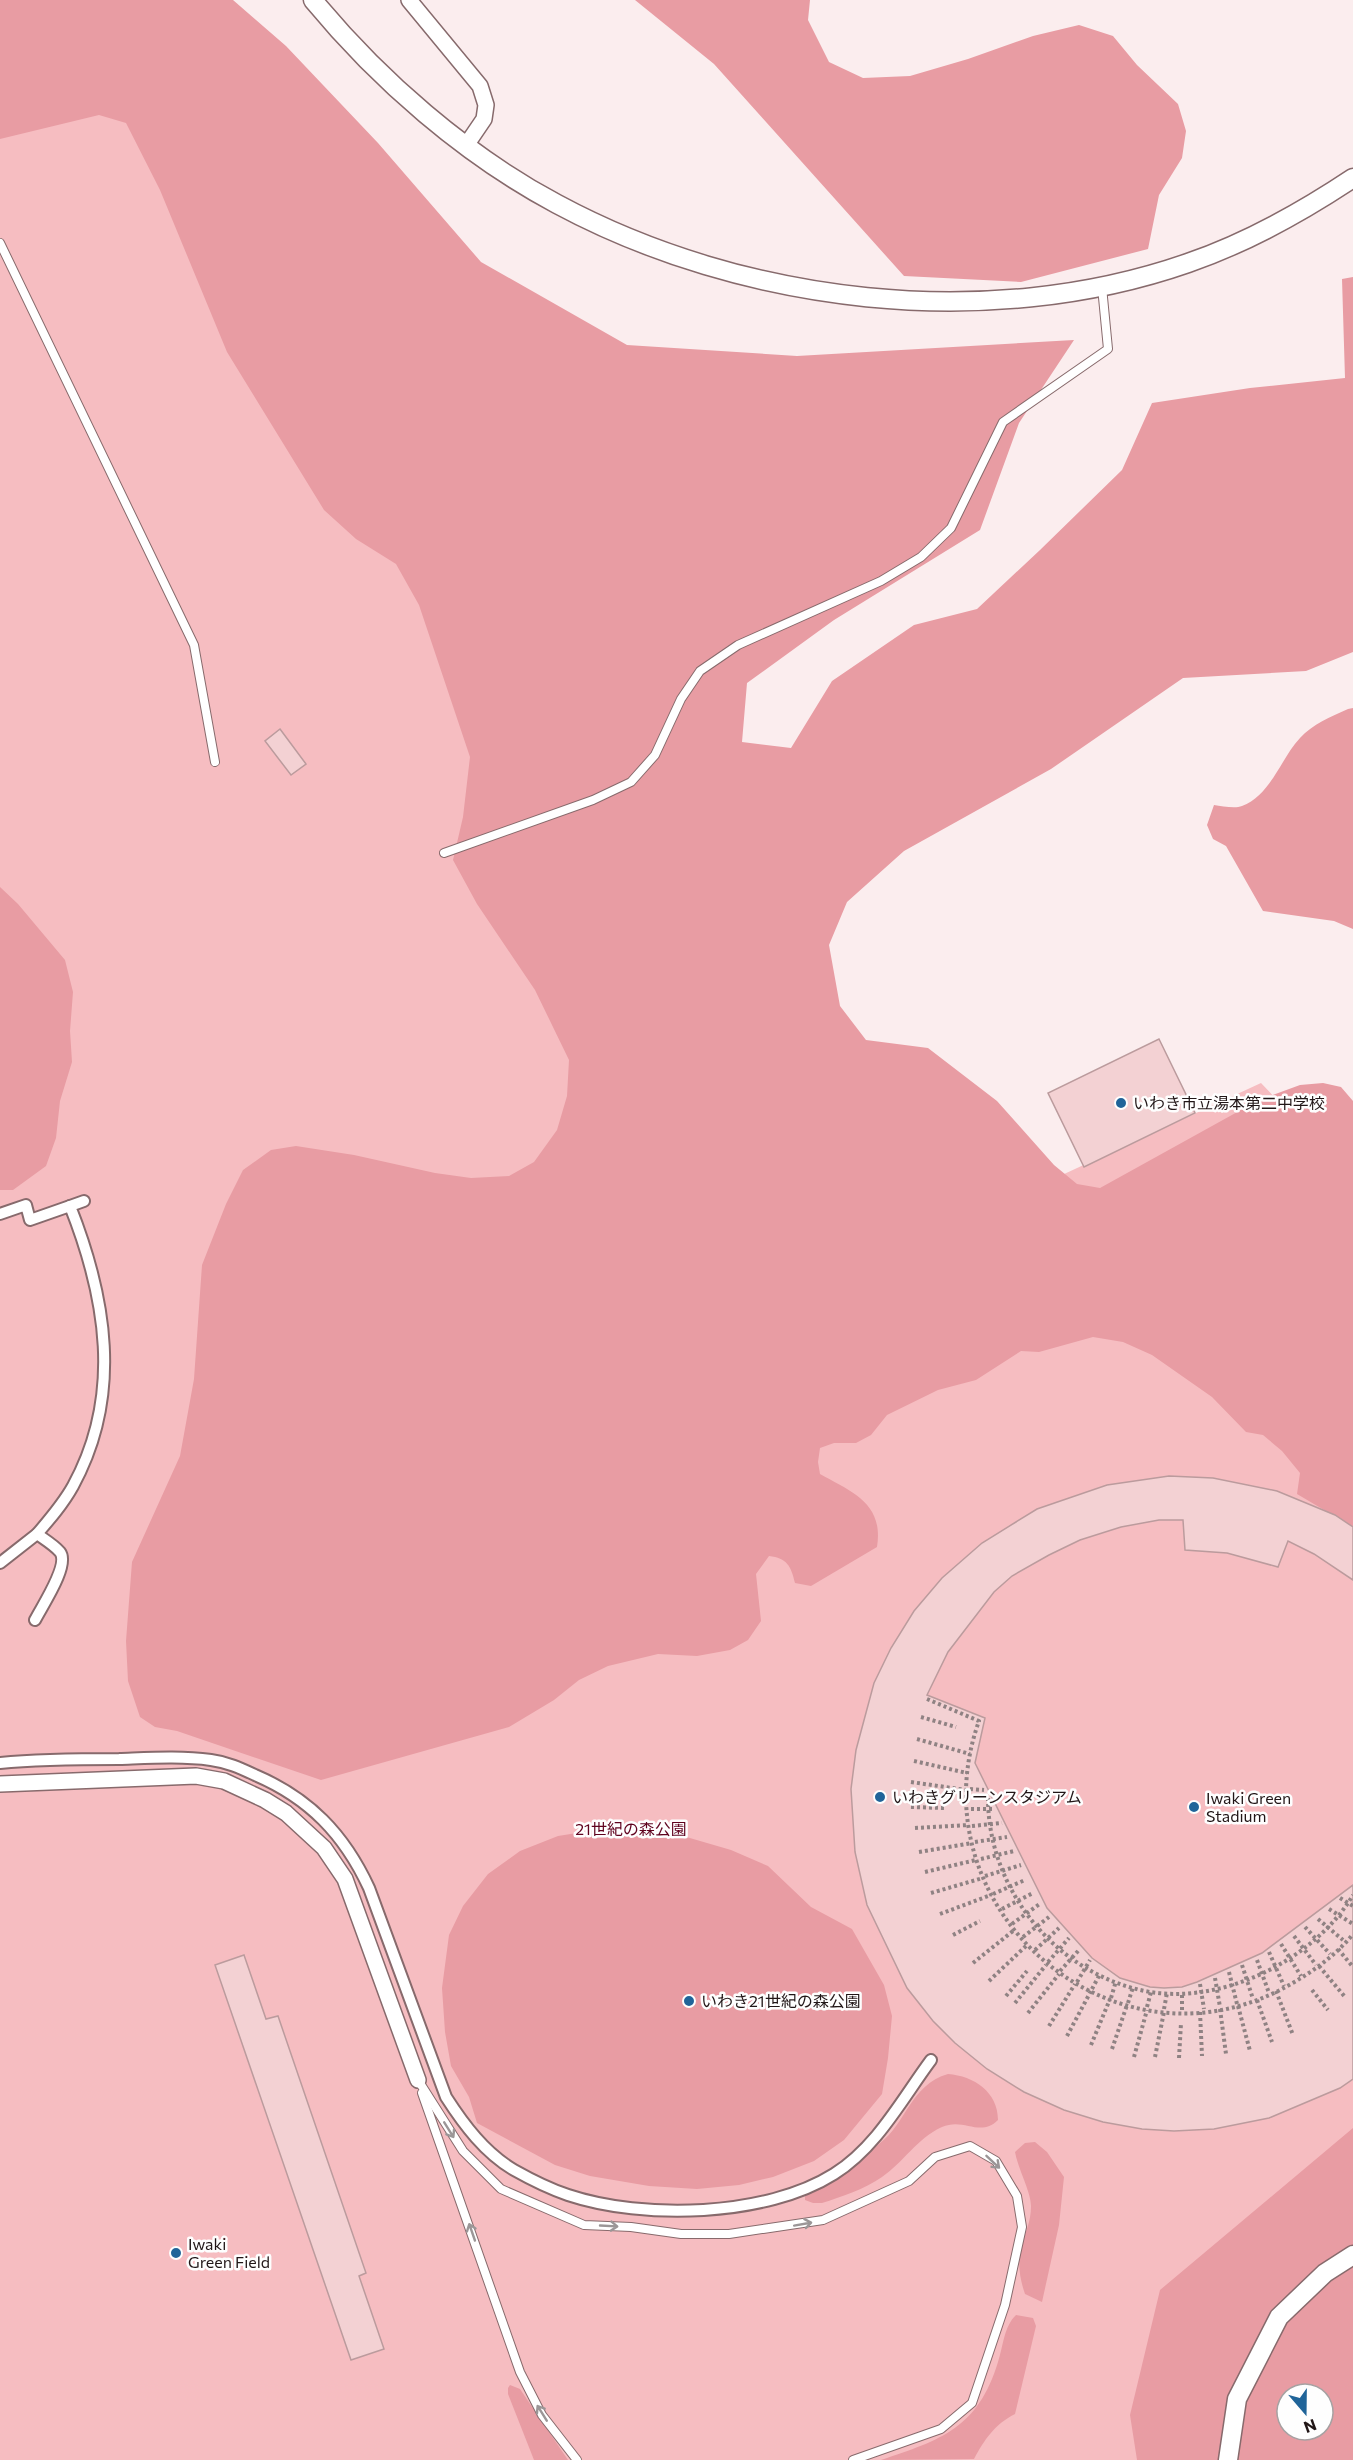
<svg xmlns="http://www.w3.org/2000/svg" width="1353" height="2460" viewBox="0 0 1353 2460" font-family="Commissioner,'Noto Sans JP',sans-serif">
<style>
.green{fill:#f6bdc1}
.forest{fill:#e89ca3;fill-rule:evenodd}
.building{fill:#f3d1d3;stroke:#bb9b9d;stroke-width:1.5}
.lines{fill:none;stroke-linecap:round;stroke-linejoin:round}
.service-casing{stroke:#876a6c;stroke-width:10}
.pedestrian-casing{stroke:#876a6c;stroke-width:14}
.minor-casing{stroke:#876a6c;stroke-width:18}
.tertiary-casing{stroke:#876a6c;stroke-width:21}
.path{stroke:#8f8283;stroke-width:4;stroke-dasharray:3 3;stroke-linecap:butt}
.service{stroke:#fff;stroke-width:8}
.pedestrian{stroke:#fff;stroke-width:10}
.minor{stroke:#fff;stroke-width:15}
.tertiary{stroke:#fff;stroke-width:18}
.oneway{stroke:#9b9697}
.poi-dot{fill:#206499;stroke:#fefefe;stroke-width:2}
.labels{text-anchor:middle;stroke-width:5;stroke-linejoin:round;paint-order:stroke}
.poi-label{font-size:16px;fill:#211617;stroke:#fefefe;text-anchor:start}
.park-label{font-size:16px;fill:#5f021e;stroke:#fefefe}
</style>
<rect width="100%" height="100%" fill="#fbedee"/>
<!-- green -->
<path class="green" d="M 132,44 L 875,1248 L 1012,1198 L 1261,1083 L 1353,1180 L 1353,2255 L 1228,2460 L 0,2460 L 0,90 Z"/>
<!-- forest -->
<g class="forest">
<path d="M 0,0 L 233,0 L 286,46 L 378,143 L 481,262 L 627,345 L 797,356 L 1074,340 L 1019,423 L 980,530 L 834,620 L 747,683 L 742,742 L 791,748 L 832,681 L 914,625 L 977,609 L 1040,550 L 1122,470 L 1152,403 L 1250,388 L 1345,378 L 1342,279 L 1353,277 L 1353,652 L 1306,671 L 1183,678 L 1051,769 L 904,851 L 847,902 L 829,945 L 840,1006 L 866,1040 L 928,1048 L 997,1101 L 1054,1165 L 1077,1184 L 1100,1188 L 1259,1100 L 1300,1085 L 1323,1083 L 1341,1087 L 1353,1101 L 1353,1527 L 1297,1494 L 1300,1473 L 1282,1451 L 1263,1435 L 1246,1432 L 1212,1397 L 1152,1355 L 1123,1342 L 1093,1337 L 1039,1352 L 1021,1351 L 976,1380 L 938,1390 L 887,1415 L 871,1435 L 856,1443 L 834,1443 L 820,1448 L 818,1462 L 820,1474 C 852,1492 884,1503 877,1547 L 811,1586 L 795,1583 C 791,1566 787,1558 769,1556 L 756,1574 L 761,1621 L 748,1640 L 730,1650 L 697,1656 L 658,1654 L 608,1666 L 579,1680 L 554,1700 L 509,1727 L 321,1780 L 177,1731 L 155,1727 L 140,1717 L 128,1681 L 126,1641 L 132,1562 L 180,1456 L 194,1379 L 202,1265 L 226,1204 L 243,1170 L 271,1150 L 296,1146 L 354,1155 L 435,1173 L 471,1178 L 509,1176 L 534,1162 L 557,1130 L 567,1096 L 569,1060 L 535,990 L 477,904 L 453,860 L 463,817 L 470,757 L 419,605 L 396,564 L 356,539 L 324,510 L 227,352 L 160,190 L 126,123 L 99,115 L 0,139 Z"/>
<path d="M 635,0 L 810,0 L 808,20 L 829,62 L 863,78 L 910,76 L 968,59 L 1033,36 L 1079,25 L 1113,36 L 1137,65 L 1178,104 L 1186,131 L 1182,158 L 1159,195 L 1148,249 L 1021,282 L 904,276 L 714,64 Z"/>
<path d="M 1353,708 L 1353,929 L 1334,921 L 1263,911 L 1226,846 L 1213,839 L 1207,825 L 1214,805 C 1222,806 1235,809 1242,806 C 1271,795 1281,758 1300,738 C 1313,724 1330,717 1348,709 Z"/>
<path d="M 0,887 L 18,904 L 65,960 L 73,992 L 70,1031 L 72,1062 L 60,1101 L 56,1138 L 46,1166 L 13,1190 L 0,1190 Z"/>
<path d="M 627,1825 L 683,1836 L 731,1850 L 768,1866 L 811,1907 L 852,1929 L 884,1985 L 892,2016 L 888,2058 L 882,2094 L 844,2140 L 814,2161 L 773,2177 L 739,2185 L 697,2189 L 649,2186 L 590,2176 L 555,2165 L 477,2123 L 469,2097 L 451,2066 L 445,2032 L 442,1988 L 449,1935 L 463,1906 L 488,1874 L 520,1851 L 558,1836 Z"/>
<path d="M 948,2074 C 974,2076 998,2092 998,2120 C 980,2138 964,2117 942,2127 C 916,2139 904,2162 882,2177 C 865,2189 841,2197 822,2203 L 813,2203 L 805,2200 L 805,2191 C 829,2176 857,2162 879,2144 C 907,2123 910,2085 948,2074 Z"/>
<path d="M 1353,2128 L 1353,2460 L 1137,2460 L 1130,2415 L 1160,2290 ZM 1287,2394 L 1323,2394 L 1323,2430 L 1287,2430 Z"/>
<path d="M 1035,2142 L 1047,2152 L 1064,2177 L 1059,2225 L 1042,2302 L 1025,2294 C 1020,2280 1017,2262 1021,2247 C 1025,2233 1031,2222 1031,2206 C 1031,2192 1018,2169 1015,2152 L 1025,2143 Z"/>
<path d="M 1016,2315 L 1033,2318 L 1036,2326 L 1015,2414 C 994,2425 985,2439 974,2459 L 881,2460 C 941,2440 978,2428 998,2362 C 1003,2347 1004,2326 1016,2315 Z"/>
<path d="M 510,2385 L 520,2389 L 568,2460 L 534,2460 L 508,2394 L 508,2388 Z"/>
</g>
<!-- building -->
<g class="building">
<path d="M 280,729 L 306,764 L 291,775 L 265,741 Z"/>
<path d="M 1159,1039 L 1195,1113 L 1084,1167 L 1048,1093 Z"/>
<path d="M 1169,1476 L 1213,1478 L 1277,1491 L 1335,1515 L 1353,1527 L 1353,1580 L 1314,1554 L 1288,1541 L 1278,1567 L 1227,1553 L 1185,1550 L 1183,1520 L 1159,1520 L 1121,1527 L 1080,1540 L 1049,1555 L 1012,1576 L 994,1592 L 948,1652 L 927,1695 L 985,1718 L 975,1763 L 1047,1908 L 1092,1958 L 1120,1978 L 1150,1987 L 1164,1988 L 1182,1987 L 1197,1982 L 1262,1953 L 1353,1885 L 1353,2079 L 1340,2088 L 1269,2118 L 1214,2129 L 1174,2131 L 1142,2129 L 1103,2122 L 1064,2110 L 1024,2092 L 987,2069 L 955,2043 L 933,2021 L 907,1988 L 867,1905 L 855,1852 L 851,1789 L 856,1750 L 874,1683 L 891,1648 L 914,1611 L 942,1578 L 982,1543 L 1037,1509 L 1107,1485 Z"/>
<path d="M 244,1955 L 266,2019 L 278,2016 L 366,2273 L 359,2276 L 384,2349 L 351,2360 L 215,1965 Z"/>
</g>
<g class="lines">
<defs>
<g id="service">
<path d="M 0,243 L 194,645 L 215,762"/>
<path d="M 444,853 L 593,800 L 631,782 L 655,755 L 681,699 L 700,671 L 738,645 L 881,581 L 921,557 L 951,528 L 1003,422 L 1108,349 L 1102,287"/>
<path d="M 418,2080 L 463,2151 L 501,2189 L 584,2225 L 631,2227 L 681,2234 L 729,2234 L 823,2220 L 909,2181 L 935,2157 L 970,2146 L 996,2161 L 1017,2196 L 1022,2227 L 1005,2305 L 972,2403 L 941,2429 L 853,2460"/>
<path d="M 422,2093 L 520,2372 L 542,2415 L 577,2460"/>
</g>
<g id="pedestrian">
<path d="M 0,1214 L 26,1205 L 30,1220 L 70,1206"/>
<path d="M 37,1534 C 50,1519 63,1504 73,1486 C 123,1395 106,1297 70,1206 L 84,1201"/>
<path d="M 0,1563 L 37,1534 C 44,1539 54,1545 60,1552 C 70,1565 42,1606 35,1620"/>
<path d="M 0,1763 C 40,1759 79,1759 119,1759 C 150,1758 181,1756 211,1760 C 227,1762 240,1768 255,1775 C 309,1798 344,1834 369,1888 L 446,2097 C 464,2125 485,2153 514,2170 C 530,2179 550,2189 568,2195 C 643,2220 766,2217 834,2174 C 877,2147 902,2099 931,2060"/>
</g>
<g id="minor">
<path d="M 409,0 L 480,86 L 486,105 L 484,119 L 467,144"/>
<path d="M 0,1784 L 196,1776 L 224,1781 L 265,1800 L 286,1813 L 324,1848 L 345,1879 L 418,2080"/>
</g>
<g id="tertiary">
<path d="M 313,0 C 379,80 465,155 557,204 C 743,304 987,333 1188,263 C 1246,243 1302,212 1353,178"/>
<path d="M 1228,2460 L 1237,2399 L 1279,2317 L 1325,2273 L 1353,2255"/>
</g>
</defs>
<!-- service casing -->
<use href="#service" class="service-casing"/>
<!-- pedestrian casing -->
<use href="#pedestrian" class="pedestrian-casing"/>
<!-- minor casing -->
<use href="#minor" class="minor-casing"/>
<!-- tertiary casing -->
<use href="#tertiary" class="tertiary-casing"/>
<!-- path -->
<g class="path">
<path d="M 927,1699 L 979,1721 C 914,1902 1104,2077 1278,1991 C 1305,1977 1334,1958 1353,1934"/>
<path d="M 921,1717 L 956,1727"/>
<path d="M 917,1739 L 970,1754"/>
<path d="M 914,1761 L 967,1773"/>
<path d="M 911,1782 L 966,1790"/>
<path d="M 970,1789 L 984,1790"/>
<path d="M 988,1798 C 988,1891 1058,1976 1150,1992 C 1225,2004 1315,1959 1353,1895"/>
<path d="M 911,1807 L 944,1808"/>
<path d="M 971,1809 L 995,1809"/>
<path d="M 972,1826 L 1002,1823"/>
<path d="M 915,1828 L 969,1825"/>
<path d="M 975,1842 L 1007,1837"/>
<path d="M 919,1852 L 972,1843"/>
<path d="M 981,1859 L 1014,1851"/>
<path d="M 925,1872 L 976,1860"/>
<path d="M 985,1876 L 1021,1865"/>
<path d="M 931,1893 L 983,1878"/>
<path d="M 993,1894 L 1025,1880"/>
<path d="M 1340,1898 L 1353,1906"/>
<path d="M 1002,1909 L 1033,1893"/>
<path d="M 1329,1909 L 1353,1924"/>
<path d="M 940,1914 L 991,1895"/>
<path d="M 1318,1919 L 1343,1940"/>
<path d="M 1012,1924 L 1041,1903"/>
<path d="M 1305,1927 L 1330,1954"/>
<path d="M 953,1935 L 980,1921"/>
<path d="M 1294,1936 L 1316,1965"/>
<path d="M 1023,1937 L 1049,1917"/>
<path d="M 1281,1944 L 1301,1976"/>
<path d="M 1338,1949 L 1353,1967"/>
<path d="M 1035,1950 L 1059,1928"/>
<path d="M 1269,1952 L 1284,1986"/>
<path d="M 1257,1960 L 1269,1993"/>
<path d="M 1048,1962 L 1069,1938"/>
<path d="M 973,1963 L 1013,1931"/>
<path d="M 1242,1965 L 1253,1999"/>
<path d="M 1319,1966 L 1345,1997"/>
<path d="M 1060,1971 L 1079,1950"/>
<path d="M 1229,1972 L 1237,2004"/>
<path d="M 1215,1978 L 1220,2007"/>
<path d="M 989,1981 L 1027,1945"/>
<path d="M 1077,1982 L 1090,1960"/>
<path d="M 1200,1984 L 1204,2009"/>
<path d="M 1092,1989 L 1100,1974"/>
<path d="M 1312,1990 L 1328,2010"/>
<path d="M 1276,1991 L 1293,2035"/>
<path d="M 1006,1996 L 1027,1971"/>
<path d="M 1111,1998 L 1116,1981"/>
<path d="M 1257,2000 L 1272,2042"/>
<path d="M 1015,2003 L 1046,1965"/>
<path d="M 1128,2003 L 1133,1987"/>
<path d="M 1238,2006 L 1250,2051"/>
<path d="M 1147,2007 L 1151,1992"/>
<path d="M 1164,2009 L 1167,1993"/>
<path d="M 1220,2009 L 1226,2054"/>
<path d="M 1182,2010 L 1182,1993"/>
<path d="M 1200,2012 L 1202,2056"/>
<path d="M 1028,2013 L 1059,1974"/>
<path d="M 1049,2026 L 1075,1984"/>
<path d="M 1067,2036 L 1091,1991"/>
<path d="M 1091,2045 L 1110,1999"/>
<path d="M 1112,2049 L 1127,2005"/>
<path d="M 1134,2057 L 1147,2010"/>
<path d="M 1155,2057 L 1164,2012"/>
<path d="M 1179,2058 L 1181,2023"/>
</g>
<!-- service -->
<use href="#service" class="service"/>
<!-- pedestrian -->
<use href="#pedestrian" class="pedestrian"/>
<!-- minor -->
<use href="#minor" class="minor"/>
<!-- tertiary -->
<use href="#tertiary" class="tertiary"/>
</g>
<!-- one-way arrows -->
<defs><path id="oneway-shaft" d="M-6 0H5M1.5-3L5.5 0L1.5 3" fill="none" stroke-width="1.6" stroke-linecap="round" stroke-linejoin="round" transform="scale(1.5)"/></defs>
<g class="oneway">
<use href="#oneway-shaft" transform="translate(449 2130) rotate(58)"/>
<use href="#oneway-shaft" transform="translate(993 2162) rotate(43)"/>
<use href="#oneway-shaft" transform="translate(803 2224) rotate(-10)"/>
<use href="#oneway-shaft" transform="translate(609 2226) rotate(3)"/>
<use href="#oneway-shaft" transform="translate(472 2232) rotate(-109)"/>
<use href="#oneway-shaft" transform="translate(542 2413) rotate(-122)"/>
</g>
<!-- markers -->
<g class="poi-dot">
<circle cx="1121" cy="1103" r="6"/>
<circle cx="880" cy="1797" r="6"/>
<circle cx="1194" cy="1807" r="6"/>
<circle cx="689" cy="2001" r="6"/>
<circle cx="176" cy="2253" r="6"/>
</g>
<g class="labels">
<!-- poi labels -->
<g class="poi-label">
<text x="1133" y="1109">いわき市立湯本第二中学校</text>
<text x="892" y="1803">いわきグリーンスタジアム</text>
<text x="1206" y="1804">Iwaki Green<tspan x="1206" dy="18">Stadium</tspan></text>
<text x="701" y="2007">いわき21世紀の森公園</text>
<text x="188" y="2250">Iwaki<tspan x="188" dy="18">Green Field</tspan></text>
</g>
<!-- park labels -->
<g class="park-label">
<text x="631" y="1835">21世紀の森公園</text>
</g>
</g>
<!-- north arrow -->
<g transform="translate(1305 2412) rotate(160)"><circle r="28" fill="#fefefe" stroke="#a6a1a2" stroke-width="1.5"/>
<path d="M0-4.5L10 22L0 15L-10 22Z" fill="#206499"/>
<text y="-9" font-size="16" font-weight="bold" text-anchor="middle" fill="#211617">N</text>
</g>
</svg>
